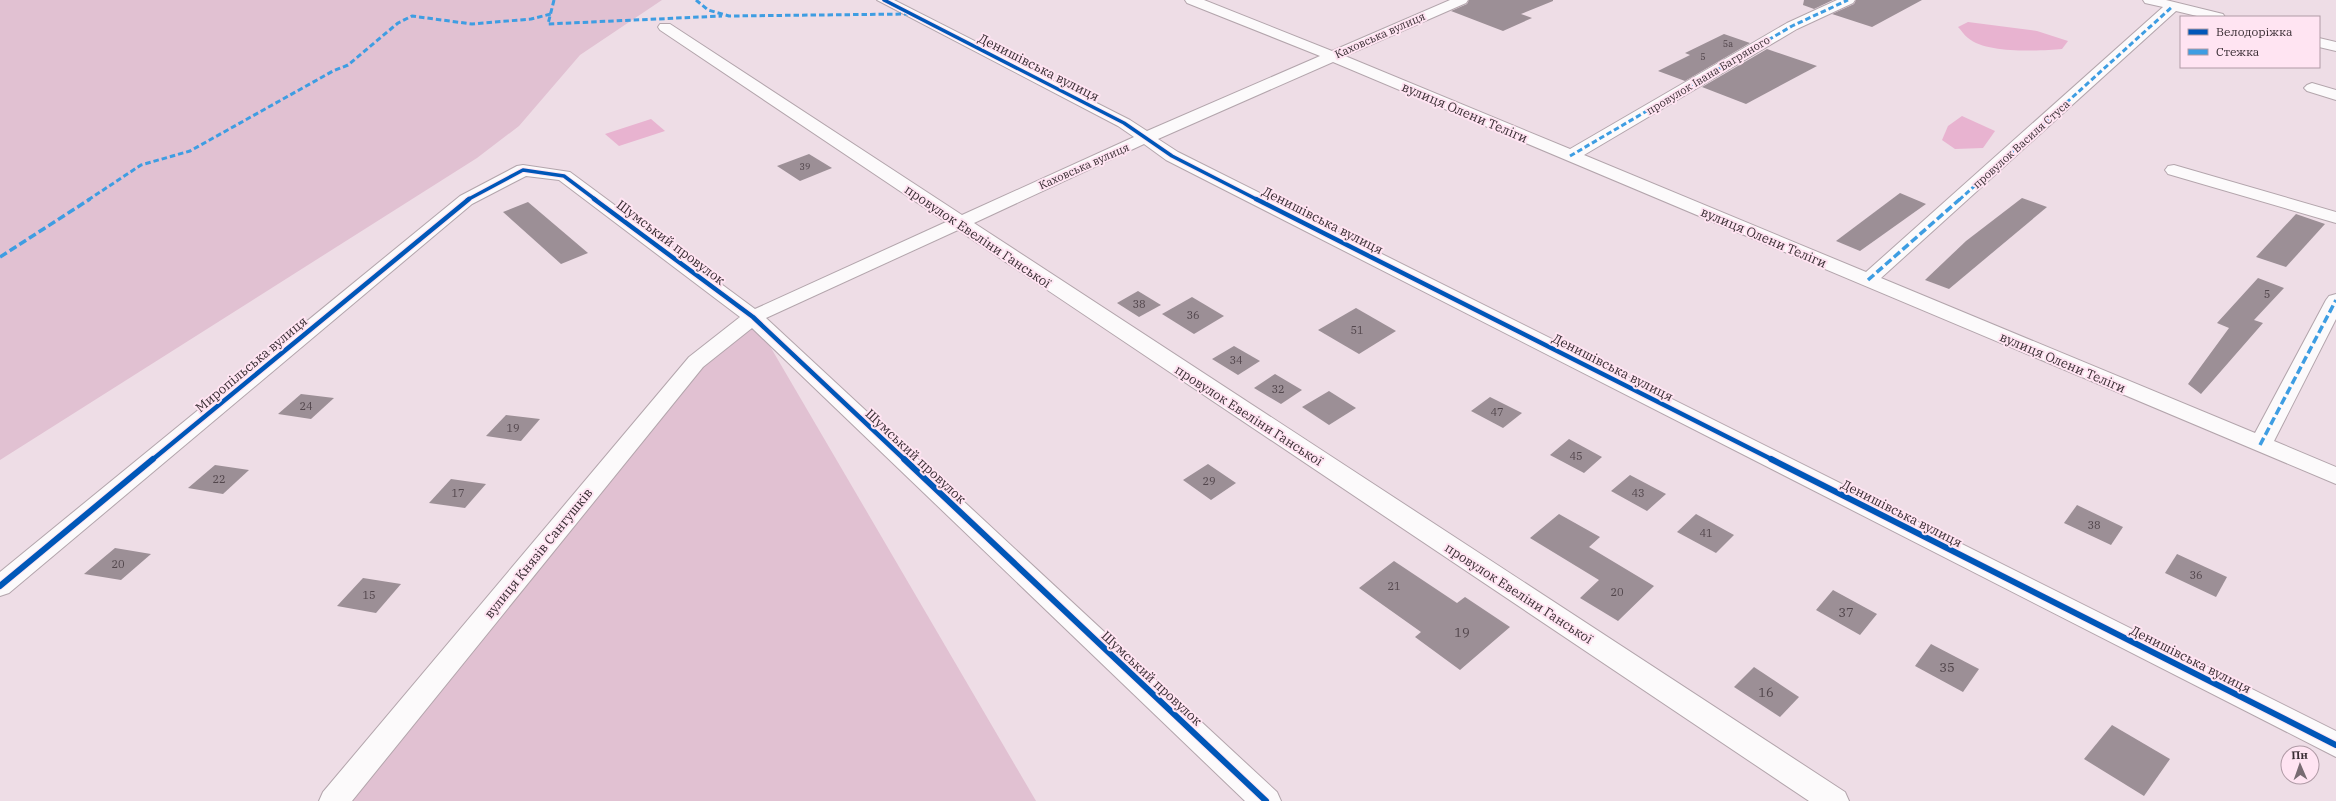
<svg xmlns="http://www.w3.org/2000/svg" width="2336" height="801" viewBox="0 0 2336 801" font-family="'IBM Plex Serif',serif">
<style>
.green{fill:#e1c1d2}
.water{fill:#e8b3d0}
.building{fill:#9c8f96}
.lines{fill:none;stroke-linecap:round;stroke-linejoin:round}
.minor-casing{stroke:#b3a5ac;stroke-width:2}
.minor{fill:#fcfafb;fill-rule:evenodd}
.quiet-far1{stroke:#3e9de2;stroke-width:3;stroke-dasharray:5.5 3;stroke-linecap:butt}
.quiet{stroke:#3e9de2;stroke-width:3.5;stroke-dasharray:8 3.5;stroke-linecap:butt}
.cycleway-far2-casing{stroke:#ffe4f2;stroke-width:5.5}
.cycleway-far1-casing{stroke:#ffe4f2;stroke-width:7}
.cycleway-casing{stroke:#ffe4f2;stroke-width:8}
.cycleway-far2{stroke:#0057b8;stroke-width:3.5}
.cycleway-far1{stroke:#0057b8;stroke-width:4.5}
.cycleway{stroke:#0057b8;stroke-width:6}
.labels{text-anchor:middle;stroke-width:4;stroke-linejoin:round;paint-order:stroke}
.far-number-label{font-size:9px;fill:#52464c}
.far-street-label{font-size:11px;fill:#392d33;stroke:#ffe4f2}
.number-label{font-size:11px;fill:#52464c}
.street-label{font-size:13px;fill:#392d33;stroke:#ffe4f2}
.near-number-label{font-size:13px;fill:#52464c}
</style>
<rect width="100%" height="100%" fill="#eedde6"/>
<!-- green -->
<g class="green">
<path d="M 0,0 L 662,0 L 580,55 L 519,126 L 477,158 L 0,460 Z"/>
<path d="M 753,317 L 1036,801 L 332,801 L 696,362 Z"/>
</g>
<!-- water -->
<g class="water">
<path d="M 1968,22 L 2037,31 L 2068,41 L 2062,49 C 2039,51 1987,54 1968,38 C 1964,35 1961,30 1958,27 Z"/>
<path d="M 1962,116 L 1995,131 L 1983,148 L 1955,149 L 1942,140 L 1948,126 Z"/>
<path d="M 651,119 L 665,131 L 619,146 L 605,134 Z"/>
</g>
<!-- building -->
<g class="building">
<path d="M 1469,0 L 1553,0 L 1553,1 L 1521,14 L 1532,18 L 1503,31 L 1451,11 L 1467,4 Z"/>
<path d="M 1804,0 L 1833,0 L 1814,9 L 1803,5 Z"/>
<path d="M 1856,0 L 1922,0 L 1872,27 L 1832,14 L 1854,4 Z"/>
<path d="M 1724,34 L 1750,43 L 1685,81 L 1658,71 L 1690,55 L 1685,53 Z"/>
<path d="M 1767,49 L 1817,66 L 1746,104 L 1702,87 Z"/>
<path d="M 809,154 L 832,168 L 800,181 L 777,166 Z"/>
<path d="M 1900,193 L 1926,204 L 1860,251 L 1836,241 Z"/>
<path d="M 2022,198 L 2047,207 L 1949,289 L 1925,280 L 1966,241 Z"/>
<path d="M 528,202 L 588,253 L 561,264 L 503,212 Z"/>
<path d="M 2296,214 L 2325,224 L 2286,267 L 2256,257 Z"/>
<path d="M 2258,278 L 2284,288 L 2254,320 L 2263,323 L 2201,394 L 2188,384 L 2229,328 L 2217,323 Z"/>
<path d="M 1138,291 L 1161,305 L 1139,317 L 1117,303 Z"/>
<path d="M 1192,297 L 1224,316 L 1194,334 L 1162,314 Z"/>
<path d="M 1356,308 L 1396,331 L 1359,354 L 1318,330 Z"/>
<path d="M 1234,346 L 1260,361 L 1238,375 L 1212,359 Z"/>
<path d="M 1275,374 L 1302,390 L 1281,404 L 1254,388 Z"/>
<path d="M 1329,391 L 1356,408 L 1329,425 L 1302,407 Z"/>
<path d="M 301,394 L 334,398 L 311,419 L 278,414 Z"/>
<path d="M 1490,397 L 1522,413 L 1503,428 L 1471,411 Z"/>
<path d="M 506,415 L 540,419 L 521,441 L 486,436 Z"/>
<path d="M 1569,439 L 1602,457 L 1584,473 L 1550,455 Z"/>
<path d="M 1208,464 L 1236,483 L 1211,500 L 1183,480 Z"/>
<path d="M 215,465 L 249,470 L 223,494 L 188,488 Z"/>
<path d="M 1630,475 L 1666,494 L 1647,511 L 1611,491 Z"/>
<path d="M 451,479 L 486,484 L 465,508 L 429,503 Z"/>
<path d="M 2077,505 L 2123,527 L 2111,545 L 2064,523 Z"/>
<path d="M 1559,514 L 1600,537 L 1589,547 L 1654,586 L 1618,621 L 1580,598 L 1599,580 L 1530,538 Z"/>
<path d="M 1696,514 L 1734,535 L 1716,553 L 1677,532 Z"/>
<path d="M 115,548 L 151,554 L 121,580 L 84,574 Z"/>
<path d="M 2177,554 L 2227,577 L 2216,597 L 2165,573 Z"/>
<path d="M 1394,561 L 1457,603 L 1465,597 L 1510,627 L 1460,670 L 1415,637 L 1421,632 L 1359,588 Z"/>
<path d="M 363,578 L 401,584 L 376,613 L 337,606 Z"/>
<path d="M 1833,590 L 1877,614 L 1860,635 L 1816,610 Z"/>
<path d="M 1931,644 L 1979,669 L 1963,692 L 1915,666 Z"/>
<path d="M 1754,667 L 1799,697 L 1780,717 L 1734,687 Z"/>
<path d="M 2112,725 L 2170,759 L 2144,796 L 2084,759 Z"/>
</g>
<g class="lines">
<defs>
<g id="minor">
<path d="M 877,0 L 894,0 L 1130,120 L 1147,131 L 1320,56 L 1187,3 L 1185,0 L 1204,0 L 1332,51 L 1450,0 L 1468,0 L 1466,3 L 1345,56 L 1570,149 L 1787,23 L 1837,0 L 1855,0 L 1853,3 L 1797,29 L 1584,155 L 1866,272 L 2163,7 L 2145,3 L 2143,0 L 2166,0 L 2223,14 L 2225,17 L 2201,17 L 2176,11 L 1881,278 L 2255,433 L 2326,300 L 2329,296 L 2336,294 L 2336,319 L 2274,441 L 2336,467 L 2336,484 L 1333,62 L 1158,139 L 1178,152 L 2336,731 L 2336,757 L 1166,160 L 1144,144 L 974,223 L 1845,792 L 1849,801 L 1809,801 L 958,230 L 766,318 L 1277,792 L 1281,801 L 1245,801 L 752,328 L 703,367 L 352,801 L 319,801 L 323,792 L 689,357 L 740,317 L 559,180 L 526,176 L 472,204 L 9,593 L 0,596 L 0,572 L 460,196 L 517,166 L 523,165 L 570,172 L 755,309 L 946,222 L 660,30 L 658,27 L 660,24 L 670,24 L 962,215 L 1134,137 L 1118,126 Z"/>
<path d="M 2319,38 L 2336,42 L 2336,51 L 2319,47 Z"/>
<path d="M 2312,83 L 2336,90 L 2336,100 L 2307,91 L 2304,88 L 2307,85 Z"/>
<path d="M 2174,165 L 2336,212 L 2336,223 L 2168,174 L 2165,170 L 2168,166 Z"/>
</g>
</defs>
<!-- minor casing -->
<use href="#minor" class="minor-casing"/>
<!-- minor -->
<use href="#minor" class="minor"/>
<!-- quiet-far1 -->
<g class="quiet-far1">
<path d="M 554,0 L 548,24 L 722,16"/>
<path d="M 696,0 L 708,10 L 729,16 L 908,14"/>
<path d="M 1570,156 L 1792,26 L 1848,0"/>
<path d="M 88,200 L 141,165 L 190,151 L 333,71 L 348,65 L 398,23 L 412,16 L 472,24 L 531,19 L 551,14"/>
<path d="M 1959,200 L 2173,6"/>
</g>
<!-- quiet -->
<g class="quiet">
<path d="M 0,257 L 90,199"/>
<path d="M 1868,280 L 1960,199"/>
<path d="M 2260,445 L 2336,300"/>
</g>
<defs>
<g id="cycleway-far2">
<path d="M 884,0 L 1124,123 L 1172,156 L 1258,200"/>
<path d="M 467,200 L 523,170 L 564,176 L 596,200"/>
</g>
<g id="cycleway-far1">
<path d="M 594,199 L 753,317 L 905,460"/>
<path d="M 1256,199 L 1773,460"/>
<path d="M 152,460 L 469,199"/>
</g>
<g id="cycleway">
<path d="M 904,459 L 1266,801"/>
<path d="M 1771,459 L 2336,745"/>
<path d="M 0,586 L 153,459"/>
</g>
</defs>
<!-- cycleway-far2 casing -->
<use href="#cycleway-far2" class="cycleway-far2-casing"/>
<!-- cycleway-far1 casing -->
<use href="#cycleway-far1" class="cycleway-far1-casing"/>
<!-- cycleway casing -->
<use href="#cycleway" class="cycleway-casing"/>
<!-- cycleway-far2 -->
<use href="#cycleway-far2" class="cycleway-far2"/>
<!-- cycleway-far1 -->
<use href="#cycleway-far1" class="cycleway-far1"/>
<!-- cycleway -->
<use href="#cycleway" class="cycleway"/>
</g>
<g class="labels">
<!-- far-number labels -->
<g class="far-number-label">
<text x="1728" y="47">5а</text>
<text x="1703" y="60">5</text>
<text x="805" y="170">39</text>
</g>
<!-- far-street labels -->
<g class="far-street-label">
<text transform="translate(1380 35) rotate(-24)" y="4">Каховська вулиця</text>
<text transform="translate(1708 75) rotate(-31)" y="4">провулок Івана Багряного</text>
<text transform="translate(2021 144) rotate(-42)" y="4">провулок Василя Стуса</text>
<text transform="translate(1084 166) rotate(-24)" y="4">Каховська вулиця</text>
</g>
<!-- number labels -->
<g class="number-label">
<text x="2267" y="298">5</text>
<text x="1139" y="308">38</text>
<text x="1193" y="319">36</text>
<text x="1357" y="334">51</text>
<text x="1236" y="364">34</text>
<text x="1278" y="393">32</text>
<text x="306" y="410">24</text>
<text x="1497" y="416">47</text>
<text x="513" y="432">19</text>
<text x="1576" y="460">45</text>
<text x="219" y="483">22</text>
<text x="1209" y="485">29</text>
<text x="458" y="497">17</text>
<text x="1638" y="497">43</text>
<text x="2094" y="529">38</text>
<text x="1706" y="537">41</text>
<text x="118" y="568">20</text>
<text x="2196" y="579">36</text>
<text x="1394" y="590">21</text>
<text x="1617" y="596">20</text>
<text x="369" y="599">15</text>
</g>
<!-- street labels -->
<g class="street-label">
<text transform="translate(1039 67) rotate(27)" y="5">Денишівська вулиця</text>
<text transform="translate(1465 112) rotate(23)" y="5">вулиця Олени Теліги</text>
<text transform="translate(1323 220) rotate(27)" y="5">Денишівська вулиця</text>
<text transform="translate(978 236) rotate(34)" y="5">провулок Евеліни Ганської</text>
<text transform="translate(1764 237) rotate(23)" y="5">вулиця Олени Теліги</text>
<text transform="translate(671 242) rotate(37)" y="5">Шумський провулок</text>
<text transform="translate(2063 362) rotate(23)" y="5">вулиця Олени Теліги</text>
<text transform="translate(251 364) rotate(-40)" y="5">Миропільська вулиця</text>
<text transform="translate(1613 367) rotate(27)" y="5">Денишівська вулиця</text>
<text transform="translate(1249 415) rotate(33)" y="5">провулок Евеліни Ганської</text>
<text transform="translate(916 456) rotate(43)" y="5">Шумський провулок</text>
<text transform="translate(1902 513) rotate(27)" y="5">Денишівська вулиця</text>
<text transform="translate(538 553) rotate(-51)" y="5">вулиця Князів Сангушків</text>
<text transform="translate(1519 593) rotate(33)" y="5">провулок Евеліни Ганської</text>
<text transform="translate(2191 659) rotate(27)" y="5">Денишівська вулиця</text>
<text transform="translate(1152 678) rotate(43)" y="5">Шумський провулок</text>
</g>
<!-- near-number labels -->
<g class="near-number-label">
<text x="1846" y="617">37</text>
<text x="1462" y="637">19</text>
<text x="1947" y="672">35</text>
<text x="1766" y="697">16</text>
</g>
</g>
<!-- legend -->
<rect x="2180" y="16" width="140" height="52" fill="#ffe4f2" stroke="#b09ba6"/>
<rect x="2188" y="29" width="20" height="6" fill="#0057b8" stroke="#b09ba6"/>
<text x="2216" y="36" font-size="12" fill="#392d33">Велодоріжка</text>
<rect x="2188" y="49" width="20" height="6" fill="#3e9de2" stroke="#b09ba6"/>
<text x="2216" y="56" font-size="12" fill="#392d33">Стежка</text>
<!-- north arrow -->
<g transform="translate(2300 765) rotate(358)"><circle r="19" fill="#ffe4f2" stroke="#b09ba6"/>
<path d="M0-3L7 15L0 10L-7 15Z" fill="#786b72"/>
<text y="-6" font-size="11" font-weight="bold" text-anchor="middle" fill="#392d33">Пн</text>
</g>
</svg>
